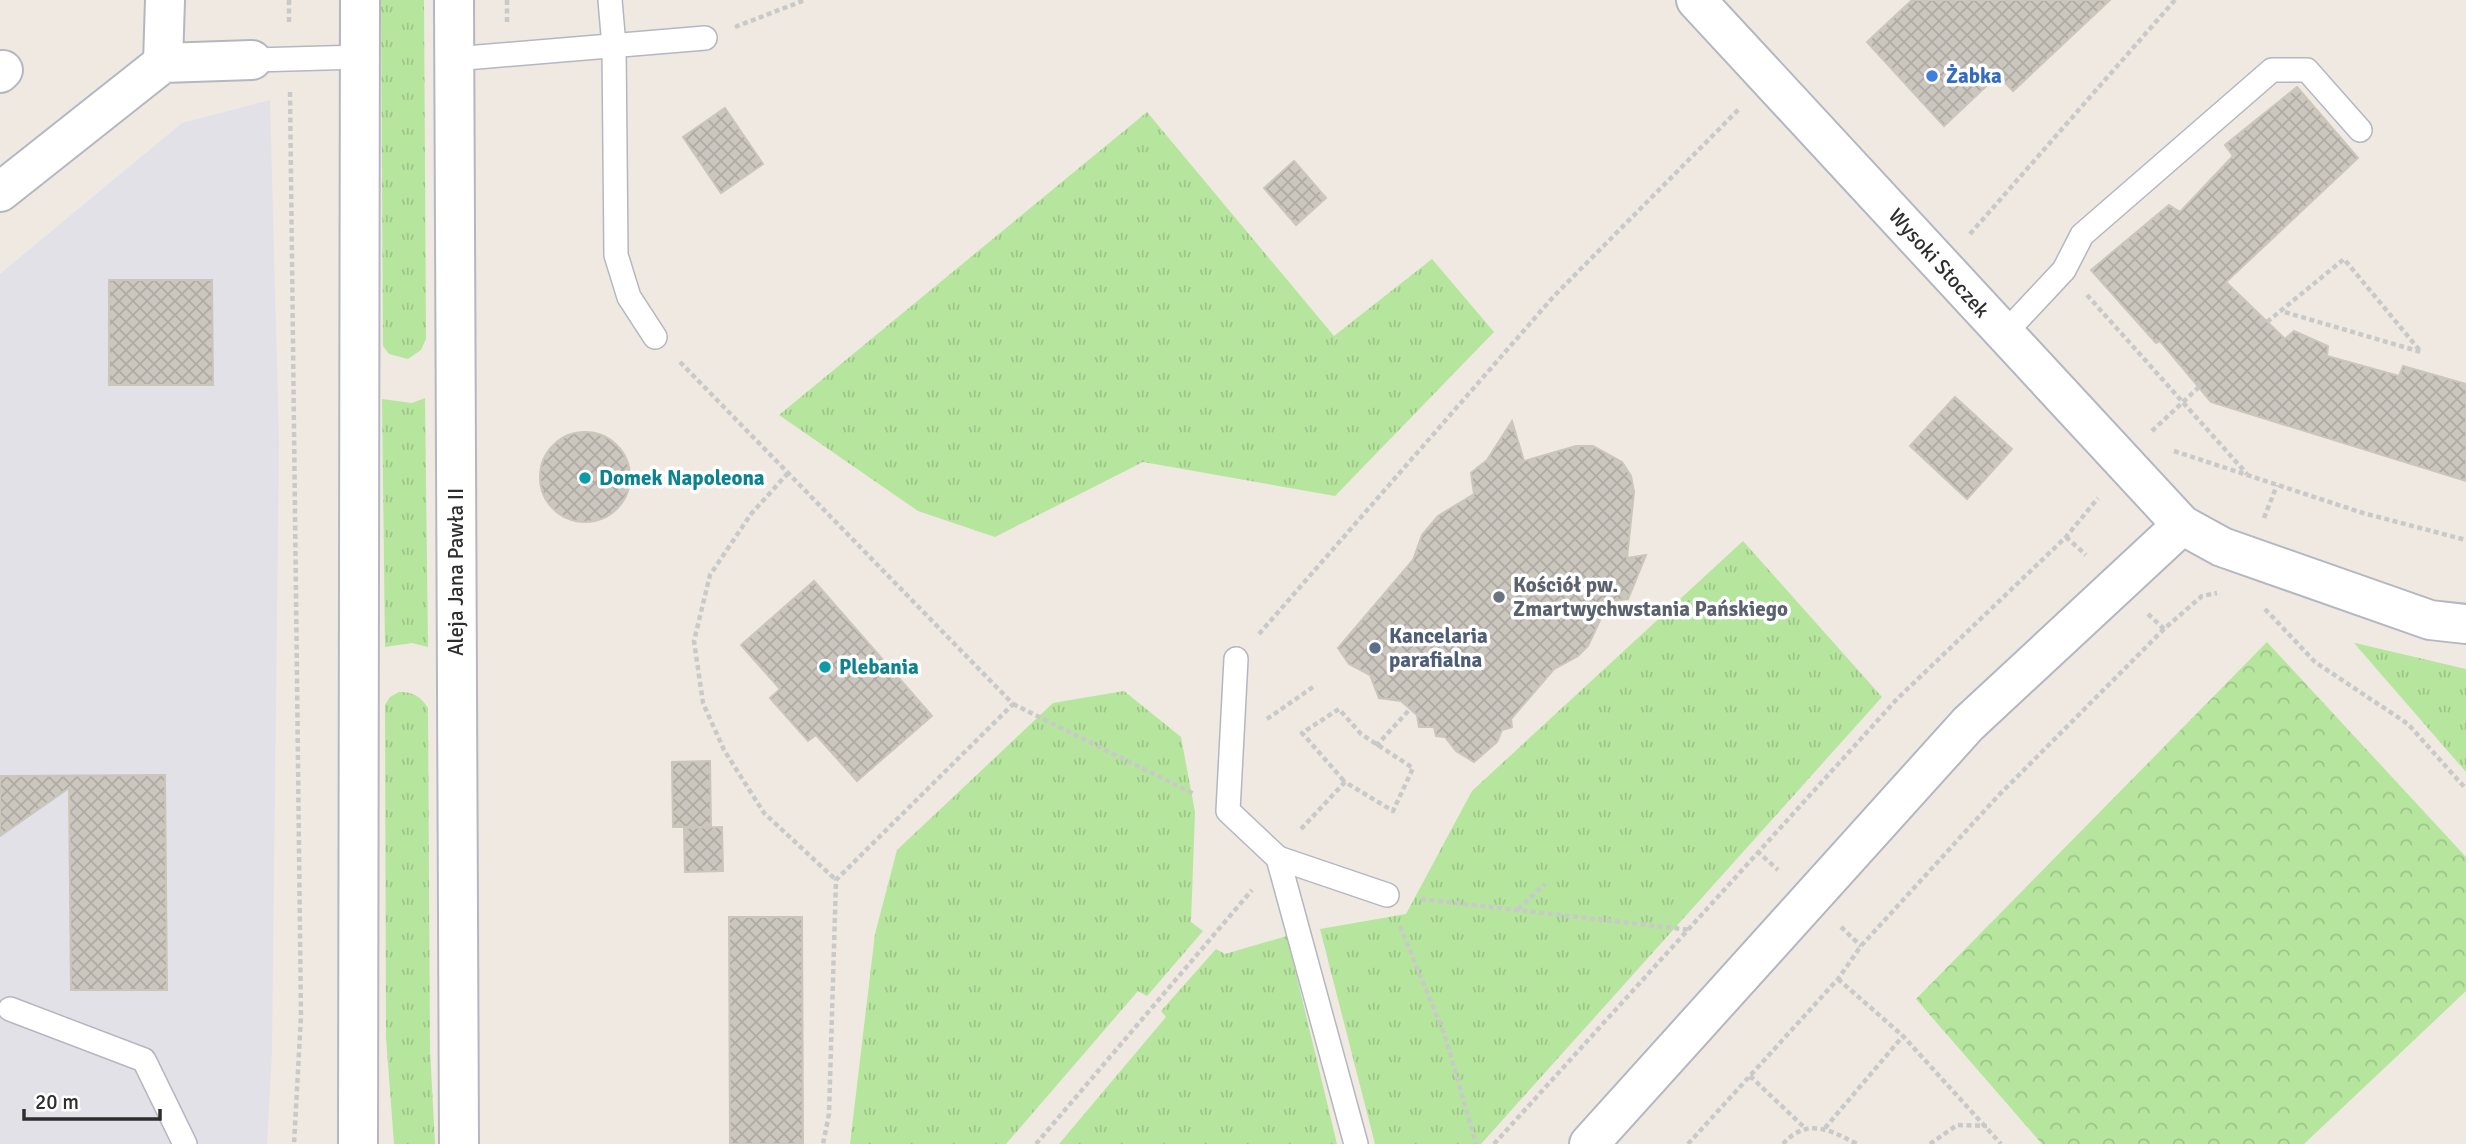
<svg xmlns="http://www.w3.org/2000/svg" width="2466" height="1144" viewBox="0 0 2466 1144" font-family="Signika,sans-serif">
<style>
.industrial{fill:#e3e1e8}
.grass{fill:url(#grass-tufts)}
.forest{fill:url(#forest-crowns)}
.building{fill:url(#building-cross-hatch);stroke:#cbc5ba;stroke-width:2}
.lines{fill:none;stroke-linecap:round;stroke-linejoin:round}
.service-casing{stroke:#b4b7c1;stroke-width:26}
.minor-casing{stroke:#b4b7c1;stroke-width:42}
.secondary-casing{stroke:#b4b7c1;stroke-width:42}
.path{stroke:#c9c9c9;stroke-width:4.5;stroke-dasharray:5 3.5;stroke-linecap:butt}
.service{stroke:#fff;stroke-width:23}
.minor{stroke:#fff;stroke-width:38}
.secondary{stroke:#fff;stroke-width:38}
.shop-dot{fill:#3f7fe0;stroke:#fff;stroke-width:2.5}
.culture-dot{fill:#0f9aa8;stroke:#fff;stroke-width:2.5}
.worship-dot{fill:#6b7280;stroke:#fff;stroke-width:2.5}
.service-dot{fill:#5c6f8a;stroke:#fff;stroke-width:2.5}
.labels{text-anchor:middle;stroke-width:7;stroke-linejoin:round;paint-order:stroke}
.shop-label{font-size:21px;font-weight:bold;fill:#366cbe;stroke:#fff;text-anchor:start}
.street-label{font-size:21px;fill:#2e2e2e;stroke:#fff}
.culture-label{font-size:21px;font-weight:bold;fill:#0d838f;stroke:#fff;text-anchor:start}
.worship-label{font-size:21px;font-weight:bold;fill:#5b616d;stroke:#fff;text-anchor:start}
.service-label{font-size:21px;font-weight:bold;fill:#4e5e75;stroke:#fff;text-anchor:start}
</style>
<defs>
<pattern id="grass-tufts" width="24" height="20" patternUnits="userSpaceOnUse" patternTransform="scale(1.75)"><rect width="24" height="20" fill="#b6e59e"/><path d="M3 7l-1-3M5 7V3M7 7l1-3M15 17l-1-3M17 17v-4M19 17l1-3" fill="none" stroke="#9dc588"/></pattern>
<pattern id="forest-crowns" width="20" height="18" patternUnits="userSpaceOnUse" patternTransform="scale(1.75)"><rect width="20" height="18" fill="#b6e59e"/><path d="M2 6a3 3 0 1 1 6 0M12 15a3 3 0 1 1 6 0" fill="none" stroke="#9dc588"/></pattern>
<pattern id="building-cross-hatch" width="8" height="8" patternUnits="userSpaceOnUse" patternTransform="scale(1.75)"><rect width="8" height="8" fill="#cbc7bf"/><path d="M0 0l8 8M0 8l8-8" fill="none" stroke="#afaba4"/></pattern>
</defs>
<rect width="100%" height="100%" fill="#efe9e1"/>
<!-- industrial -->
<path class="industrial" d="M 270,100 L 279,442 L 272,1052 L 267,1144 L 0,1144 L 0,274 L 182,123 Z"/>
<!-- grass -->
<g class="grass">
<path d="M 381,0 L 424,0 L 426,339 L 421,350 L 408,359 L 389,354 L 383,346 Z"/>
<path d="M 1147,112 L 1334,336 L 1432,259 L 1494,332 L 1335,496 L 1143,462 L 995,537 L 918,511 L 779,415 Z"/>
<path d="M 425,398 L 428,647 L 412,643 L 385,647 L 382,399 L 412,403 Z"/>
<path d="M 1743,541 L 1882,697 L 1481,1144 L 1375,1144 L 1320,929 L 1406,914 L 1472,791 Z"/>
<path d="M 2355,643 L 2466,669 L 2466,772 L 2354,643 Z"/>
<path d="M 1124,691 L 1181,737 L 1195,812 L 1191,922 L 1203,931 L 1147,996 L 1138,991 L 1006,1144 L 850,1144 L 875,934 L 897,850 L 1053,703 Z"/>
<path d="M 399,692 C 414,692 420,696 428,708 L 430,1049 L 435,1144 L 394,1144 L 386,1037 L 385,705 L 390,697 Z"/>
<path d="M 1287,936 L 1337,1144 L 1059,1144 L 1166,1017 L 1161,1011 L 1216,949 L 1225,954 Z"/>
</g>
<!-- forest -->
<path class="forest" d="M 2267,642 L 2466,857 L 2466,991 L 2304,1144 L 2042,1144 L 1916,999 Z"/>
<!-- building -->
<g class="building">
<path d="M 1912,0 L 2110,0 L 2013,91 L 1998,75 L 1944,126 L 1867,42 Z"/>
<path d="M 2297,87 L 2358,158 L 2226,282 L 2285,339 L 2294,331 L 2328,346 L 2327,356 L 2399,376 L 2403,366 L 2466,384 L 2466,481 L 2211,402 L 2160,341 L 2156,343 L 2091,270 L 2169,205 L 2180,212 L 2233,156 L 2225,145 Z"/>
<path d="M 725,108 L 763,164 L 721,193 L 683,137 Z"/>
<path d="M 1294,161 L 1326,198 L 1296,225 L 1264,188 Z"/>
<path d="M 109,280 L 212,280 L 213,385 L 109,385 Z"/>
<path d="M 1955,397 L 2012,449 L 1967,499 L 1910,446 Z"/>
<path d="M 1512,421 L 1524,461 L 1576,446 L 1593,446 L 1622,462 L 1631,476 L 1634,492 L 1627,558 L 1646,555 L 1628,599 L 1609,601 L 1588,646 L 1578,656 L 1554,669 L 1511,719 L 1512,727 L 1502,730 L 1497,742 L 1474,762 L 1456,751 L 1445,737 L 1436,736 L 1434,727 L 1419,727 L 1417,715 L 1401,701 L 1379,698 L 1370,675 L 1349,664 L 1338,648 L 1413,560 L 1422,535 L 1438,516 L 1474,494 L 1471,473 L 1487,460 Z"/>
<circle cx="585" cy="477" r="45"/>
<path d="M 814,581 L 932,716 L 857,781 L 816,735 L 808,741 L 770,698 L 780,689 L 741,645 Z"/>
<path d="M 710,761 L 711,827 L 673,827 L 672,762 Z"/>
<path d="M 165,775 L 167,990 L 71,990 L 69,788 L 0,836 L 0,776 Z"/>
<path d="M 722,827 L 723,871 L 685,872 L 684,828 Z"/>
<path d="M 729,917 L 802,917 L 803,1144 L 730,1144 Z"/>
</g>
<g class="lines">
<defs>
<g id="service">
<path d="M 610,0 L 614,46 L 616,255 L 629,297 L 655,337"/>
<path d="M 454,59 L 705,38"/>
<path d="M 252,60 L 361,57"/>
<path d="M 2004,334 L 2064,270 L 2082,235 L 2272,70 L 2307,70 L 2360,130"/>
<path d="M 1236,659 L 1228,811 L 1278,858 L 1356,1144"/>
<path d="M 1278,858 L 1387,895"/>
<path d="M 10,1009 L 144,1060 L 185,1144"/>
</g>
<g id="minor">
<path d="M 1696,0 L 2182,525 L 2222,547 L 2430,620 L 2466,624"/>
<path d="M 163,63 L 165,0"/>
<path d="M 0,73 L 3,70"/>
<path d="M 0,192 L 163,63 L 252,60"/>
<path d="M 1589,1144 L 1968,724 L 2182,525"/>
</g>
<g id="secondary">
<path d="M 454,0 L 459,1144"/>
<path d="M 358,1144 L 360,0"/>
</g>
</defs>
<!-- service casing -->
<use href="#service" class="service-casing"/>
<!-- minor casing -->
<use href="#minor" class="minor-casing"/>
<!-- secondary casing -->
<use href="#secondary" class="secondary-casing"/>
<!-- path -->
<g class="path">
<path d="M 289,0 L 289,23"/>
<path d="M 507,22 L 507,0"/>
<path d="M 735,27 L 805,0"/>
<path d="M 290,92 L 301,1016 L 294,1144"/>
<path d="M 1970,234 L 2175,0"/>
<path d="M 2087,295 L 2247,474"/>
<path d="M 2267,322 L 2344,259 L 2421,352 L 2281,311"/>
<path d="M 680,362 L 1013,704 L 836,880 L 829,1114 L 823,1144"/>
<path d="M 2152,431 L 2199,387"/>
<path d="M 2174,451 L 2363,513 L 2466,540"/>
<path d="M 788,473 L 751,514 L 710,575 L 694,641 L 703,703 L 724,750 L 764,813 L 836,880"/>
<path d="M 2264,518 L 2277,485"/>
<path d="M 2066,537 L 2086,555"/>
<path d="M 2265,609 L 2315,662 L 2408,724 L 2466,789"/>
<path d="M 2148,614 L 2164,629"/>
<path d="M 1259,634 L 1554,296 L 1739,109"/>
<path d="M 1013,704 L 1194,794"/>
<path d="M 1267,719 L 1313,687"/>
<path d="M 1376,746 L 1410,709"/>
<path d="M 1301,829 L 1345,782 L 1393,811 L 1413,768 L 1361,734 L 1339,709 L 1302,733 L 1345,782"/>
<path d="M 1757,851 L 1778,870"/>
<path d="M 1421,899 L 1691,930"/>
<path d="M 1518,909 L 1545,884"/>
<path d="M 1400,926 L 1445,1036 L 1476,1144"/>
<path d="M 1841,927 L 1861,946"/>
<path d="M 1838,979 L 1903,1036 L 2001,1144"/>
<path d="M 1750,1076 L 1807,1130"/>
<path d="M 1825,1128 L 1903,1036"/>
<path d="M 1036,1144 L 1252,890"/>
<path d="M 1494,1144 L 1897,699 L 2066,537 L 2098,498"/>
<path d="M 1688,1144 L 1838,979 L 1861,946 L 1997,797 L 2164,629 L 2202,596 L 2217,593"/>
<path d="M 1783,1144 C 1807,1117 1830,1130 1857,1144"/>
<path d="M 1930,1144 L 1957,1125 L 1987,1126"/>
</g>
<!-- service -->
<use href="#service" class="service"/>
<!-- minor -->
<use href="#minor" class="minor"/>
<!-- secondary -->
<use href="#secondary" class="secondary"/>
</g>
<!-- markers -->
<circle class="shop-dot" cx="1932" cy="76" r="7"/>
<g class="culture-dot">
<circle cx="585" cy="478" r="7"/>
<circle cx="825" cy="667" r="7"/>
</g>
<circle class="worship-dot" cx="1499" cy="597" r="7"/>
<circle class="service-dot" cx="1375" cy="648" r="7"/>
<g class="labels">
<!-- shop labels -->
<g class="shop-label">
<text x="1946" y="83">Żabka</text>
</g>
<!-- street labels -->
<g class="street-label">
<text transform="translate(1939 263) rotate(48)" y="7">Wysoki Stoczek</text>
<text transform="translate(456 572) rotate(-90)" y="7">Aleja Jana Pawła II</text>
</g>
<!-- culture labels -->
<g class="culture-label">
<text x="599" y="485">Domek Napoleona</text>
<text x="839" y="674">Plebania</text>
</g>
<!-- worship labels -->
<g class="worship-label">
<text x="1513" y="592">Kościół pw.<tspan x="1513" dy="24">Zmartwychwstania Pańskiego</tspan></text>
</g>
<!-- service labels -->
<g class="service-label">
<text x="1389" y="643">Kancelaria<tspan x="1389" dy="24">parafialna</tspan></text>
</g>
</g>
<!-- scale -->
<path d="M24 1109v10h136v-10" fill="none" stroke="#2e2e2e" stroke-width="3.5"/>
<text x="35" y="1109" font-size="21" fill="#2e2e2e" stroke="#ffffff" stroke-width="5" paint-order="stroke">20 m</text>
</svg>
